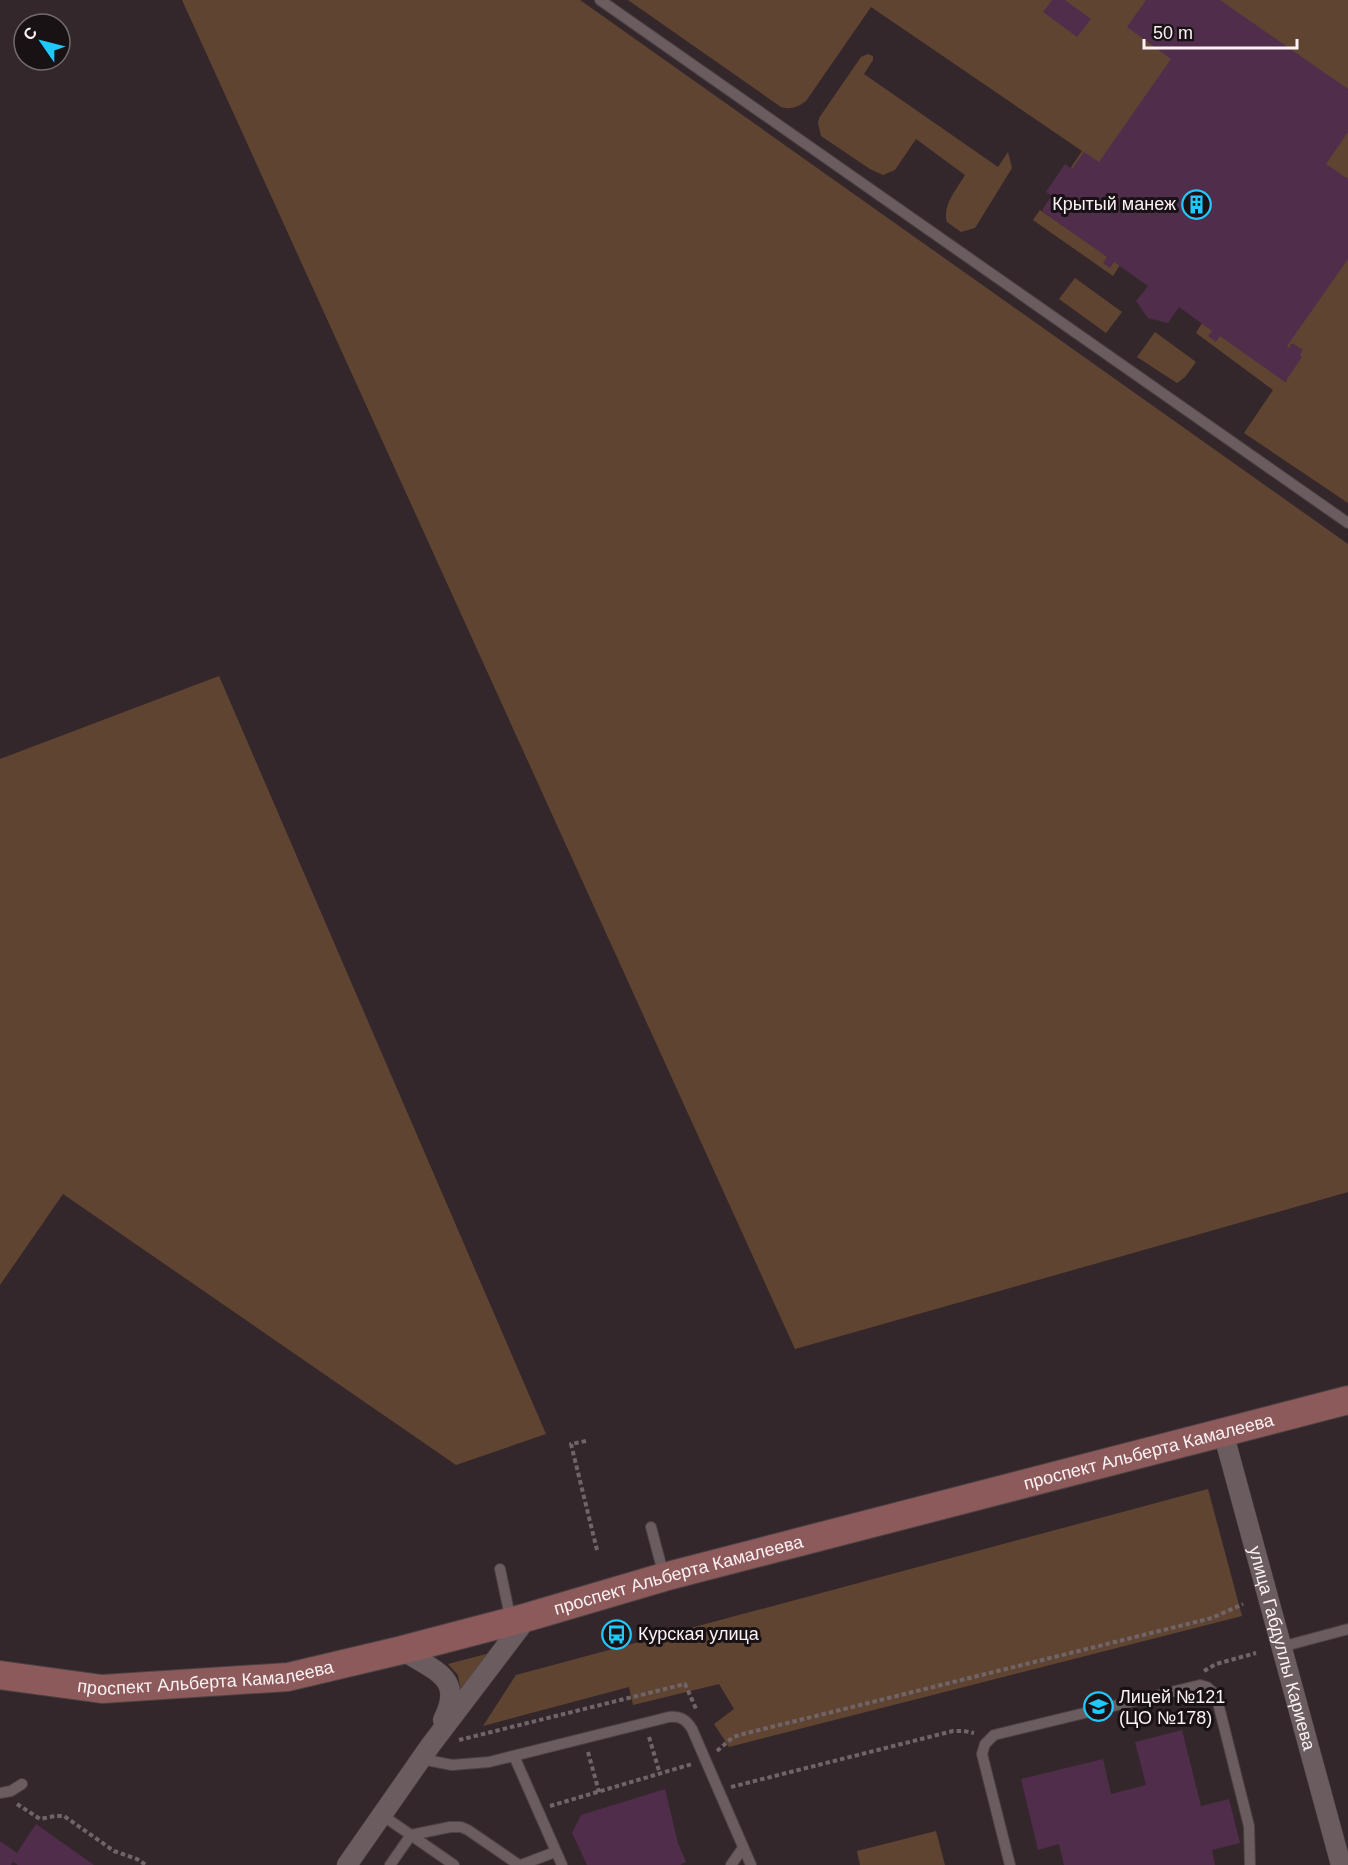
<svg xmlns="http://www.w3.org/2000/svg" width="1348" height="1865" viewBox="0 0 1348 1865" font-family="Arial,sans-serif">
<style>
.green{fill:#604432}
.building{fill:#502d4b}
.lines{fill:none;stroke-linecap:round;stroke-linejoin:round}
.service-casing{stroke:#4d4244;stroke-width:12}
.minor-casing{stroke:#4d4244;stroke-width:21}
.secondary-casing{stroke:#4d4244;stroke-width:30}
.path{stroke:#706468;stroke-width:4;stroke-dasharray:4.5 3;stroke-linecap:butt}
.service{stroke:#6b5c60;stroke-width:10}
.minor{stroke:#6b5c60;stroke-width:20}
.secondary{stroke:#8d5a5b;stroke-width:28}
.labels{text-anchor:middle;stroke-width:6;stroke-linejoin:round;paint-order:stroke}
.poi-label{font-size:18px;fill:#fbf1f4;stroke:#181214;text-anchor:start}
.street-label{font-size:18px;fill:#fbf1f4;stroke:#181214}
</style>
<rect width="100%" height="100%" fill="#34272b"/>
<!-- green -->
<g class="green">
<path d="M 182,0 L 580,0 L 1348,544 L 1348,1192 L 795,1349 Z"/>
<path d="M 628,0 L 1348,0 L 1348,503 L 1244,433 L 1273,390 L 1196,333 L 1202,323 L 1286,382 L 1287,380 L 1043,209 L 1082,151 L 871,7 L 806,101 C 798,107 791,110 781,107 Z"/>
<path d="M 868,54 L 873,56 L 873,60 L 864,74 L 998,167 L 1008,152 L 1012,168 L 975,228 L 961,232 L 947,222 C 942,205 957,189 965,175 L 916,139 L 895,170 L 883,175 L 870,169 L 821,136 L 818,123 L 819,118 L 861,57 Z"/>
<path d="M 1040,210 L 1120,265 L 1113,276 L 1033,220 Z"/>
<path d="M 1075,278 L 1122,312 L 1106,333 L 1059,299 Z"/>
<path d="M 1155,332 L 1196,362 L 1185,377 L 1177,383 L 1137,357 Z"/>
<path d="M 219,676 L 546,1434 L 456,1465 L 63,1194 L 0,1285 L 0,759 Z"/>
<path d="M 1208,1489 L 1242,1616 L 729,1747 L 714,1724 L 734,1709 L 719,1684 L 633,1705 L 629,1687 L 483,1726 L 516,1675 Z"/>
<path d="M 494,1652 L 462,1698 L 458,1675 L 448,1664 Z"/>
<path d="M 936,1831 L 945,1865 L 860,1865 L 857,1851 Z"/>
</g>
<!-- building -->
<g class="building">
<path d="M 1052,0 L 1065,0 L 1091,19 L 1077,37 L 1043,12 Z"/>
<path d="M 1146,0 L 1220,0 L 1348,89 L 1348,132 L 1326,164 L 1348,179 L 1348,259 L 1287,346 L 1289,348 L 1292,343 L 1303,350 L 1300,355 L 1302,357 L 1285,382 L 1220,336 L 1216,342 L 1208,336 L 1212,331 L 1179,307 L 1168,323 L 1148,318 L 1136,301 L 1148,286 L 1114,262 L 1110,268 L 1103,263 L 1107,257 L 1042,211 L 1052,196 L 1046,192 L 1065,164 L 1072,169 L 1084,152 L 1099,162 L 1171,59 L 1127,27 Z"/>
<path d="M 1182,1730 L 1201,1806 L 1229,1799 L 1240,1843 L 1212,1850 L 1215,1865 L 1064,1865 L 1059,1844 L 1038,1850 L 1021,1779 L 1103,1759 L 1111,1794 L 1146,1785 L 1135,1742 Z"/>
<path d="M 665,1789 L 678,1843 L 686,1862 L 680,1865 L 587,1865 L 572,1833 L 581,1815 Z"/>
<path d="M 36,1824 L 94,1865 L 18,1865 L 13,1862 L 11,1865 L 0,1865 L 0,1841 L 17,1853 Z"/>
</g>
<g class="lines">
<defs>
<g id="service">
<path d="M 600,0 L 1348,523"/>
<path d="M 651,1527 L 664,1576"/>
<path d="M 500,1569 L 511,1621"/>
<path d="M 1281,1647 L 1348,1629"/>
<path d="M 514,1756 L 562,1865"/>
<path d="M 421,1759 L 452,1765 L 489,1762 L 669,1717 C 680,1716 686,1719 692,1729 L 751,1865"/>
<path d="M 0,1793 L 11,1791 L 22,1784"/>
<path d="M 382,1815 L 454,1865"/>
<path d="M 390,1865 L 411,1835 L 450,1827 L 461,1827 L 468,1830 L 519,1865"/>
<path d="M 521,1865 L 555,1852"/>
<path d="M 731,1865 L 743,1848"/>
<path d="M 1010,1865 L 982,1754 L 985,1744 L 994,1735 L 1200,1685 L 1207,1687 L 1216,1695 L 1249,1826 L 1250,1865"/>
</g>
<g id="minor">
<path id="s1" d="M 1223,1432 L 1341,1865"/>
<path d="M 402,1650 C 434,1671 465,1677 443,1720"/>
<path d="M 347,1865 L 430,1746 L 528,1617"/>
</g>
<g id="secondary">
<path id="s2" d="M 0,1675 L 102,1689 L 288,1677 L 402,1650 L 528,1617 L 664,1577 L 1348,1400"/>
</g>
</defs>
<!-- service casing -->
<use href="#service" class="service-casing"/>
<!-- minor casing -->
<use href="#minor" class="minor-casing"/>
<!-- secondary casing -->
<use href="#secondary" class="secondary-casing"/>
<!-- path -->
<g class="path">
<path d="M 586,1441 L 571,1444 L 597,1550"/>
<path d="M 1204,1671 L 1216,1664 L 1256,1653"/>
<path d="M 649,1737 L 660,1774"/>
<path d="M 459,1740 L 685,1684 L 697,1711"/>
<path d="M 717,1751 L 732,1738 L 739,1735 L 1212,1618 L 1243,1604"/>
<path d="M 588,1752 L 599,1792"/>
<path d="M 731,1787 L 953,1731 L 964,1731 L 974,1733"/>
<path d="M 17,1804 L 40,1819 L 55,1816 L 64,1816 L 114,1851 L 137,1859 L 146,1865"/>
<path d="M 550,1806 L 692,1764"/>
</g>
<!-- service -->
<use href="#service" class="service"/>
<!-- minor -->
<use href="#minor" class="minor"/>
<!-- secondary -->
<use href="#secondary" class="secondary"/>
</g>
<!-- icons -->
<defs>
<symbol id="building-ring" viewBox="-11 -11 22 22"><circle r="9.5" fill="#181214" stroke="#20c9fd" stroke-width="1.5"/><path d="M-4-6H4V6H1V3H-1V6H-4ZM-2.5-4.3h1.7v1.8h-1.7ZM.8-4.3h1.7v1.8H.8ZM-2.5-1h1.7V.8h-1.7ZM.8-1h1.7V.8H.8Z" fill="#20c9fd"/></symbol>
<symbol id="bus-ring" viewBox="-11 -11 22 22"><circle r="9.5" fill="#181214" stroke="#20c9fd" stroke-width="1.5"/><path d="M-5-6H5V4H4V6H2V4H-2V6H-4V4H-5ZM-3.5-4V0h7V-4ZM-3.5 1.2v1.5H-2V1.2ZM2 1.2v1.5H3.5V1.2Z" fill="#20c9fd"/></symbol>
<symbol id="school-ring" viewBox="-11 -11 22 22"><circle r="9.5" fill="#181214" stroke="#20c9fd" stroke-width="1.5"/><path d="M0-5L7-2L0 1L-7-2ZM-4 1L0 2.5L4 1V4Q0 6-4 4Z" fill="#20c9fd"/></symbol>
</defs>
<g fill-rule="evenodd">
<use href="#building-ring" x="1180" y="188" width="33" height="33"/>
<use href="#bus-ring" x="600" y="1618" width="33" height="33"/>
<use href="#school-ring" x="1082" y="1690" width="33" height="33"/>
</g>
<g class="labels">
<!-- poi labels -->
<g class="poi-label">
<text x="1176" y="210" text-anchor="end">Крытый манеж</text>
<text x="638" y="1640">Курская улица</text>
<text x="1119" y="1703">Лицей №121<tspan x="1119" dy="21">(ЦО №178)</tspan></text>
</g>
<!-- street labels -->
<g class="street-label">
<text dy="6" stroke="none"><textPath href="#s2" startOffset="1179">проспект Альберта Камалеева</textPath></text>
<text dy="6" stroke="none"><textPath href="#s2" startOffset="693">проспект Альберта Камалеева</textPath></text>
<text dy="6" stroke="none"><textPath href="#s1" startOffset="224">улица Габдуллы Кариева</textPath></text>
<text dy="6" stroke="none"><textPath href="#s2" startOffset="207">проспект Альберта Камалеева</textPath></text>
</g>
</g>
<!-- north arrow -->
<g transform="translate(42 42) rotate(305)"><circle r="28" fill="#181214" stroke="#736b6e" stroke-width="1.5"/>
<path d="M0-4.5L10 22L0 15L-10 22Z" fill="#20c9fd"/>
<text y="-9" font-size="16" font-weight="bold" text-anchor="middle" fill="#fbf1f4">С</text>
</g>
<!-- scale -->
<path d="M1144 39v9h153v-9" fill="none" stroke="#fbf1f4" stroke-width="3"/>
<text x="1153" y="39" font-size="18" fill="#fbf1f4" stroke="#181214" stroke-width="4.5" paint-order="stroke">50 m</text>
</svg>
